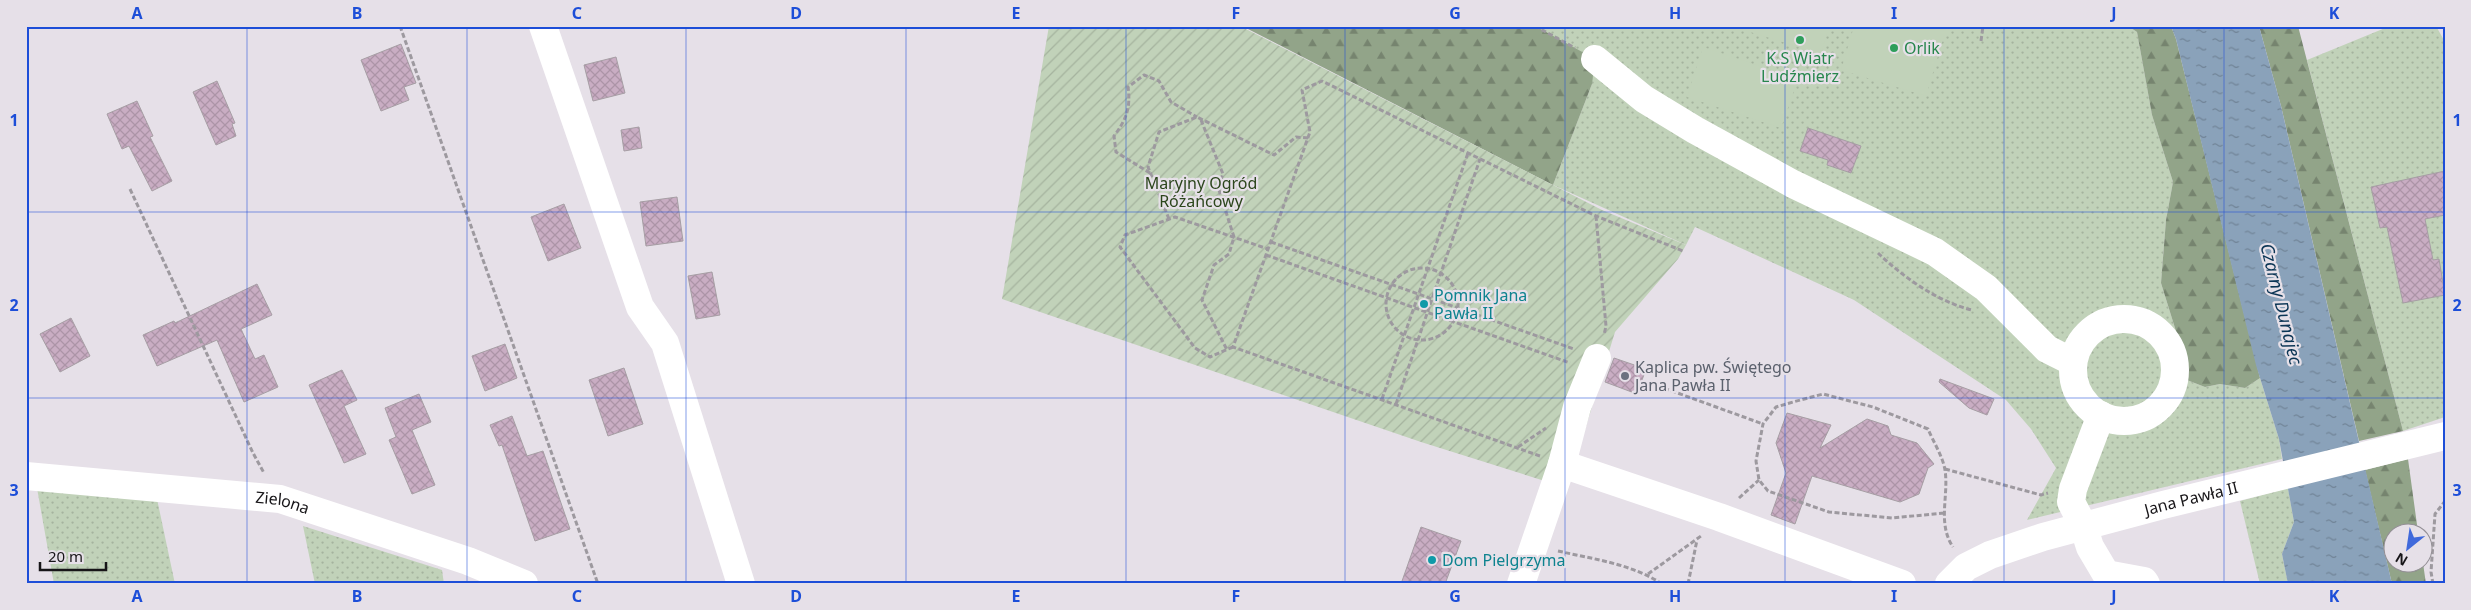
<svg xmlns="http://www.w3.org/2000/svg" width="2471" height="610" viewBox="0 0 2471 610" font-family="'Noto Sans',sans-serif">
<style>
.grass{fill:url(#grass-dots)}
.forest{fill:url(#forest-firs)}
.garden{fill:url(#garden-furrows)}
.pitch{fill:#c1d2b9}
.water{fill:url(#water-ripples)}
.building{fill:url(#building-cross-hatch);stroke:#a69ea4}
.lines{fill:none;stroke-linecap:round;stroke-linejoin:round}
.path{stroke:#9d999f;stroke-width:3;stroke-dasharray:5 2.5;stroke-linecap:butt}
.minor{stroke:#fff;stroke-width:28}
.grid{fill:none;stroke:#1d4ed8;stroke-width:1;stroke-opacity:0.55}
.leisure-dot{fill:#2e9e5b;stroke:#e6e0e8;stroke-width:2}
.culture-dot{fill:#0f9aa8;stroke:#e6e0e8;stroke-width:2}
.worship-dot{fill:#6b7280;stroke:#e6e0e8;stroke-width:2}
.labels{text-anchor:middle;stroke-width:4.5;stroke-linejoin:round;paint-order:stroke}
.leisure-label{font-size:16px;fill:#27864d;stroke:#e6e0e8;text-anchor:start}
.park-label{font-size:16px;fill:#2c461c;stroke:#e6e0e8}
.culture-label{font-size:16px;fill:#0d838f;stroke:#e6e0e8;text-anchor:start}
.worship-label{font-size:16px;fill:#5b616d;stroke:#e6e0e8;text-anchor:start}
.street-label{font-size:16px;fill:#171518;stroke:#e6e0e8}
.water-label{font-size:18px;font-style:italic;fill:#0b3555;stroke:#e6e0e8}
.neatline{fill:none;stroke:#1d4ed8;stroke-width:2}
.grid-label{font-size:16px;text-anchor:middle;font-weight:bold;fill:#1d4ed8}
</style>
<defs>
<pattern id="grass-dots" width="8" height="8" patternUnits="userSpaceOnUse" patternTransform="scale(1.25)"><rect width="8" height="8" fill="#c1d2b9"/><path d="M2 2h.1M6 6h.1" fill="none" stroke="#a5b39e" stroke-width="1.8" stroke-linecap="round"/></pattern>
<pattern id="forest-firs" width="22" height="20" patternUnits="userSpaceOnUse" patternTransform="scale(1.25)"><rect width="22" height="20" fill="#92a489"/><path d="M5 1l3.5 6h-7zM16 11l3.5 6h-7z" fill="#76846f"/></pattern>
<pattern id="garden-furrows" width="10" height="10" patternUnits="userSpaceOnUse" patternTransform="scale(1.25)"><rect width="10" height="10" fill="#c1d2b9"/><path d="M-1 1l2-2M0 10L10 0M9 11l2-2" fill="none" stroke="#a5b39e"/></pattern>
<pattern id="water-ripples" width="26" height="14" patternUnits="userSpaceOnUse" patternTransform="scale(1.25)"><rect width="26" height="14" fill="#8aa2ba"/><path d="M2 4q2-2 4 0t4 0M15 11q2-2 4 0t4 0" fill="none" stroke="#708396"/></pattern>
<pattern id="building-cross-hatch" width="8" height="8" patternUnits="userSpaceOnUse" patternTransform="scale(1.25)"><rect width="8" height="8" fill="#c9adc3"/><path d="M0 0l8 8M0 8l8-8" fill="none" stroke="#ac94a7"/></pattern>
</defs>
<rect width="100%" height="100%" fill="#e6e0e8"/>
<!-- grass -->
<g class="grass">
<path d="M 1525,26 L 2128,26 L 2137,32 L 2152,115 L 2173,182 L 2166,220 L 2161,283 L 2184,357 L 2179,377 L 2205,387 L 2220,384 L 2245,388 L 2260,378 L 2279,439 L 2282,459 L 2027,520 L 2056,468 L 2031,429 L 2006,400 L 1854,300 L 1695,227 L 1686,245 L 1553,185 L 1592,84 Z"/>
<path d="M 2390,26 L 2436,26 L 2445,42 L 2445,417 L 2403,431 L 2307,60 Z"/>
<path d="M 37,488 L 157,499 L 175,584 L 54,584 Z"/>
<path d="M 2288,488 L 2294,522 L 2282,554 L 2288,584 L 2260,584 L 2240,501 Z"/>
<path d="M 303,526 L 442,570 L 444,584 L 315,584 Z"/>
</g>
<!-- forest -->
<g class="forest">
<path d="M 1242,26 L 1535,26 L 1595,59 L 1592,84 L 1553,185 Z"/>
<path d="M 2128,26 L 2171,26 L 2176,39 L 2260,378 L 2245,388 L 2220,384 L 2205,387 L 2179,377 L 2184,357 L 2161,283 L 2166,220 L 2173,182 L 2152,115 L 2137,32 Z"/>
<path d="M 2259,26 L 2298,26 L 2403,431 L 2359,441 L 2281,106 Z"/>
<path d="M 2408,459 L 2418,532 L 2394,532 L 2394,562 L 2423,563 L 2426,584 L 2392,584 L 2365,470 Z"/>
</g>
<!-- garden -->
<path class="garden" d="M 1049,26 L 1240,26 L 1602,210 L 1686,245 L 1678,259 L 1615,332 L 1567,488 L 1421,442 L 1002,299 Z"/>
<!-- pitch -->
<g class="pitch">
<path d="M 1731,26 L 1829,26 L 1821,54 Z"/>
<path d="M 1854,26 L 1947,26 L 1926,96 L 1841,70 Z"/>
<path d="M 1703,47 L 1798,79 L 1781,128 L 1687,97 Z"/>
</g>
<!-- water -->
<path class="water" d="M 2171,26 L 2259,26 L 2281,106 L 2392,584 L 2288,584 L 2282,554 L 2294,522 L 2279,439 L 2256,365 L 2176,39 Z"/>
<!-- building -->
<g class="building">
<path d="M 401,44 L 416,83 L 404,87 L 409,100 L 381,111 L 361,60 Z"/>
<path d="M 616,57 L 625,93 L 593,101 L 584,65 Z"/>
<path d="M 217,81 L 235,123 L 232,124 L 236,136 L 216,145 L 193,92 Z"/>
<path d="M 137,101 L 153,136 L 150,137 L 172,181 L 152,191 L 129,146 L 122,149 L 107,114 Z"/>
<path d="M 639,127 L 642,148 L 624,151 L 621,130 Z"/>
<path d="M 1808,128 L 1861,146 L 1851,173 L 1827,165 L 1828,160 L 1800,151 Z"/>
<path d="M 2445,171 L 2445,215 L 2425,219 L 2433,260 L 2439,259 L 2445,295 L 2403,303 L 2387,227 L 2380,228 L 2371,187 Z"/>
<path d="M 677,197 L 683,241 L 646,246 L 640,202 Z"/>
<path d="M 564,204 L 581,248 L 548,261 L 531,217 Z"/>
<path d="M 712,272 L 720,315 L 696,319 L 688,276 Z"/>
<path d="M 257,284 L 272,315 L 241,329 L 255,359 L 264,355 L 278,387 L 244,402 L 217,340 L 157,366 L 143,335 L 174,321 L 175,323 Z"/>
<path d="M 71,318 L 90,356 L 60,372 L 40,334 Z"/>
<path d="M 505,344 L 517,378 L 485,391 L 472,356 Z"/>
<path d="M 1614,358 L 1646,369 L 1637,394 L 1605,382 Z"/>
<path d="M 624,368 L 643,424 L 608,436 L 589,380 Z"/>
<path d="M 342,370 L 357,400 L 344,406 L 366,454 L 344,463 L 309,385 Z"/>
<path d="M 1940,379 L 1994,399 L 1987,415 L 1969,408 L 1939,382 Z"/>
<path d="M 419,394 L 431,422 L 412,430 L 435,485 L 412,494 L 389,440 L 396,437 L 385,408 Z"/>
<path d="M 1787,413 L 1831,425 L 1820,448 L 1867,419 L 1888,426 L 1891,435 L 1917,443 L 1934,464 L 1928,468 L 1919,494 L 1900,502 L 1812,476 L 1795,524 L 1771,515 L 1786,473 L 1776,443 Z"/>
<path d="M 512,416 L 527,456 L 543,451 L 570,529 L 535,541 L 502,445 L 499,446 L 490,425 Z"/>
<path d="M 1421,527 L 1461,541 L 1445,584 L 1401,584 Z"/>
</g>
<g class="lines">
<!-- path -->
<g class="path">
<path d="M 400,26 L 598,584"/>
<path d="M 1535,26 L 1575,48"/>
<path d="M 1981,41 L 1983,26"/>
<path d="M 1201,120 L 1223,174 L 1218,187 L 1234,237 L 1229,254 L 1214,265 L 1202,300 L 1227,350"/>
<path d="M 1150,173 L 1116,152 L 1114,136 C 1126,120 1131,108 1128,87 L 1144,75 L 1159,81 L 1171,102 L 1197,117"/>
<path d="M 130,189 L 253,453 L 264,473"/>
<path d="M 1596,216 L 1606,326 L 1604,335"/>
<path d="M 1169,219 L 1148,167 L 1159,132 L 1197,117 L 1274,155 L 1296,137 L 1308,138"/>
<path d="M 1271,242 L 1574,349"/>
<path d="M 1878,253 C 1903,277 1938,302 1972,310"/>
<path d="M 1266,255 L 1570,363"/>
<circle cx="1422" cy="304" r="36"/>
<path d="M 1233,347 L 1210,357 L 1195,348 L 1120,247 L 1125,235 L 1175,217 L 1268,249"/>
<path d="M 1650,383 L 1763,424"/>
<path d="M 1382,399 L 1468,153"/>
<path d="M 1396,404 L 1480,159"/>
<path d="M 1518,447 L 1546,428"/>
<path d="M 1540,456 L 1233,347 L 1310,132 L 1302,90 L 1322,81 L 1596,216 L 1683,251"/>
<path d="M 1945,469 L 2041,495 L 2048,493"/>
<path d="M 1739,498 L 1759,480"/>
<path d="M 1944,513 L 1892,518 L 1829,512 L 1768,491 L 1759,480 L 1756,461 L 1763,424 L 1776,407 L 1793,402 L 1823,394 L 1873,407 L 1928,429 C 1933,441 1943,457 1945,470 C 1949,496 1937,523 1953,547"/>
<path d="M 1558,551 C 1593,559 1632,564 1662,584"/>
<path d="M 1648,574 L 1701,536"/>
<path d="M 1688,584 L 1697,540"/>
<path d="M 2433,584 L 2431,572 L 2435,514 L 2445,501"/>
</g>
<!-- minor -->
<g class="minor">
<path d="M 543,26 L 640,307 L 665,343 L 741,584"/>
<path d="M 1595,59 L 1644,99 L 1695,130 L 1793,184 L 1935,252 L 1986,288 L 2047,349 L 2073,362"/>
<circle cx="2124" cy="370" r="51"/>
<path d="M 2101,415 L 2073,489 L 2071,502 L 2083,525 L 2090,547 L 2106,574 L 2144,581 L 2146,584"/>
<path d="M 1562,464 L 1719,517 L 1902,584"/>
<path id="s1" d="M 26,476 L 280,499 L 468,561 L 524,584"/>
<path d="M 1521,584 L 1562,464 L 1577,407 L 1597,358"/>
<path id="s2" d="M 1949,584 L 1966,567 L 1990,555 L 2043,537 L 2163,505 L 2445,436"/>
</g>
</g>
<!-- grid -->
<path class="grid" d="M 247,26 L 247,584M 467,26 L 467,584M 686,26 L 686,584M 906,26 L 906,584M 1126,26 L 1126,584M 1345,26 L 1345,584M 1565,26 L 1565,584M 1785,26 L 1785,584M 2004,26 L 2004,584M 2224,26 L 2224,584M 26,212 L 2445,212M 26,398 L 2445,398"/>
<!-- markers -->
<g class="leisure-dot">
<circle cx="1800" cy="40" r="5"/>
<circle cx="1894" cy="48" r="5"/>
</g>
<g class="culture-dot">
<circle cx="1424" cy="304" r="5"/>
<circle cx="1432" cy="560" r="5"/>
</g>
<circle class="worship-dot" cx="1625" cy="376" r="5"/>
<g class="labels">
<!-- leisure labels -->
<g class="leisure-label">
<text x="1904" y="54">Orlik</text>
<text x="1800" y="64" text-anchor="middle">K.S Wiatr<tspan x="1800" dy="18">Ludźmierz</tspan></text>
</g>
<!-- park labels -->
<g class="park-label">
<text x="1201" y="189">Maryjny Ogród<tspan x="1201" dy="18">Różańcowy</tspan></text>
</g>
<!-- culture labels -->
<g class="culture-label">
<text x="1434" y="301">Pomnik Jana<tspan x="1434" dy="18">Pawła II</tspan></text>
<text x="1442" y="566">Dom Pielgrzyma</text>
</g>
<!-- worship labels -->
<g class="worship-label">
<text x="1635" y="373">Kaplica pw. Świętego<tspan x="1635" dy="18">Jana Pawła II</tspan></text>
</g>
<!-- street labels -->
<g class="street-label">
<text dy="6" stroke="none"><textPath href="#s2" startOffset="260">Jana Pawła II</textPath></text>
<text dy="6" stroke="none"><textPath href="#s1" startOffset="258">Zielona</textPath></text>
</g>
<!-- water labels -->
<g class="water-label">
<text transform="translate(2281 304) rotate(76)" y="6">Czarny Dunajec</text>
</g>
</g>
<!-- border -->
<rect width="2471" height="610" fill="none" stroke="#e6e0e8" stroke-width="55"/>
<!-- north arrow -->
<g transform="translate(2408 548) rotate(210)"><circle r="24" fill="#e6e0e8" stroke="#938f95"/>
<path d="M0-4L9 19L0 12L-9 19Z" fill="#4069db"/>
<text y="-8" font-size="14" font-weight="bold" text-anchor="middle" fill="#171518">N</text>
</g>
<!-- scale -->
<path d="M40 562v8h66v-8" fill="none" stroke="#171518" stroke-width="2.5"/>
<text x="48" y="562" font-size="15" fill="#171518" stroke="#e6e0e8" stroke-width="4" paint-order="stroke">20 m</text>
<rect x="28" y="28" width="2416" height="554" class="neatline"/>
<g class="grid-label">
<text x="137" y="19">A</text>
<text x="357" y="19">B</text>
<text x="577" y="19">C</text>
<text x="796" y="19">D</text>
<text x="1016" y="19">E</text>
<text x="1236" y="19">F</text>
<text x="1455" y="19">G</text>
<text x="1675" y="19">H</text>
<text x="1894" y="19">I</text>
<text x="2114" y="19">J</text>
<text x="2334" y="19">K</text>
<text x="14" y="126">1</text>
<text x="2457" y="126">1</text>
<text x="14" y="311">2</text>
<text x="2457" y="311">2</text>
<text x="14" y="496">3</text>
<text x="2457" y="496">3</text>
<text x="137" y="602">A</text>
<text x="357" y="602">B</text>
<text x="577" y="602">C</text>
<text x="796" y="602">D</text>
<text x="1016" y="602">E</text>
<text x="1236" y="602">F</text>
<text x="1455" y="602">G</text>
<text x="1675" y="602">H</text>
<text x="1894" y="602">I</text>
<text x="2114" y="602">J</text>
<text x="2334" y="602">K</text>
</g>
</svg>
